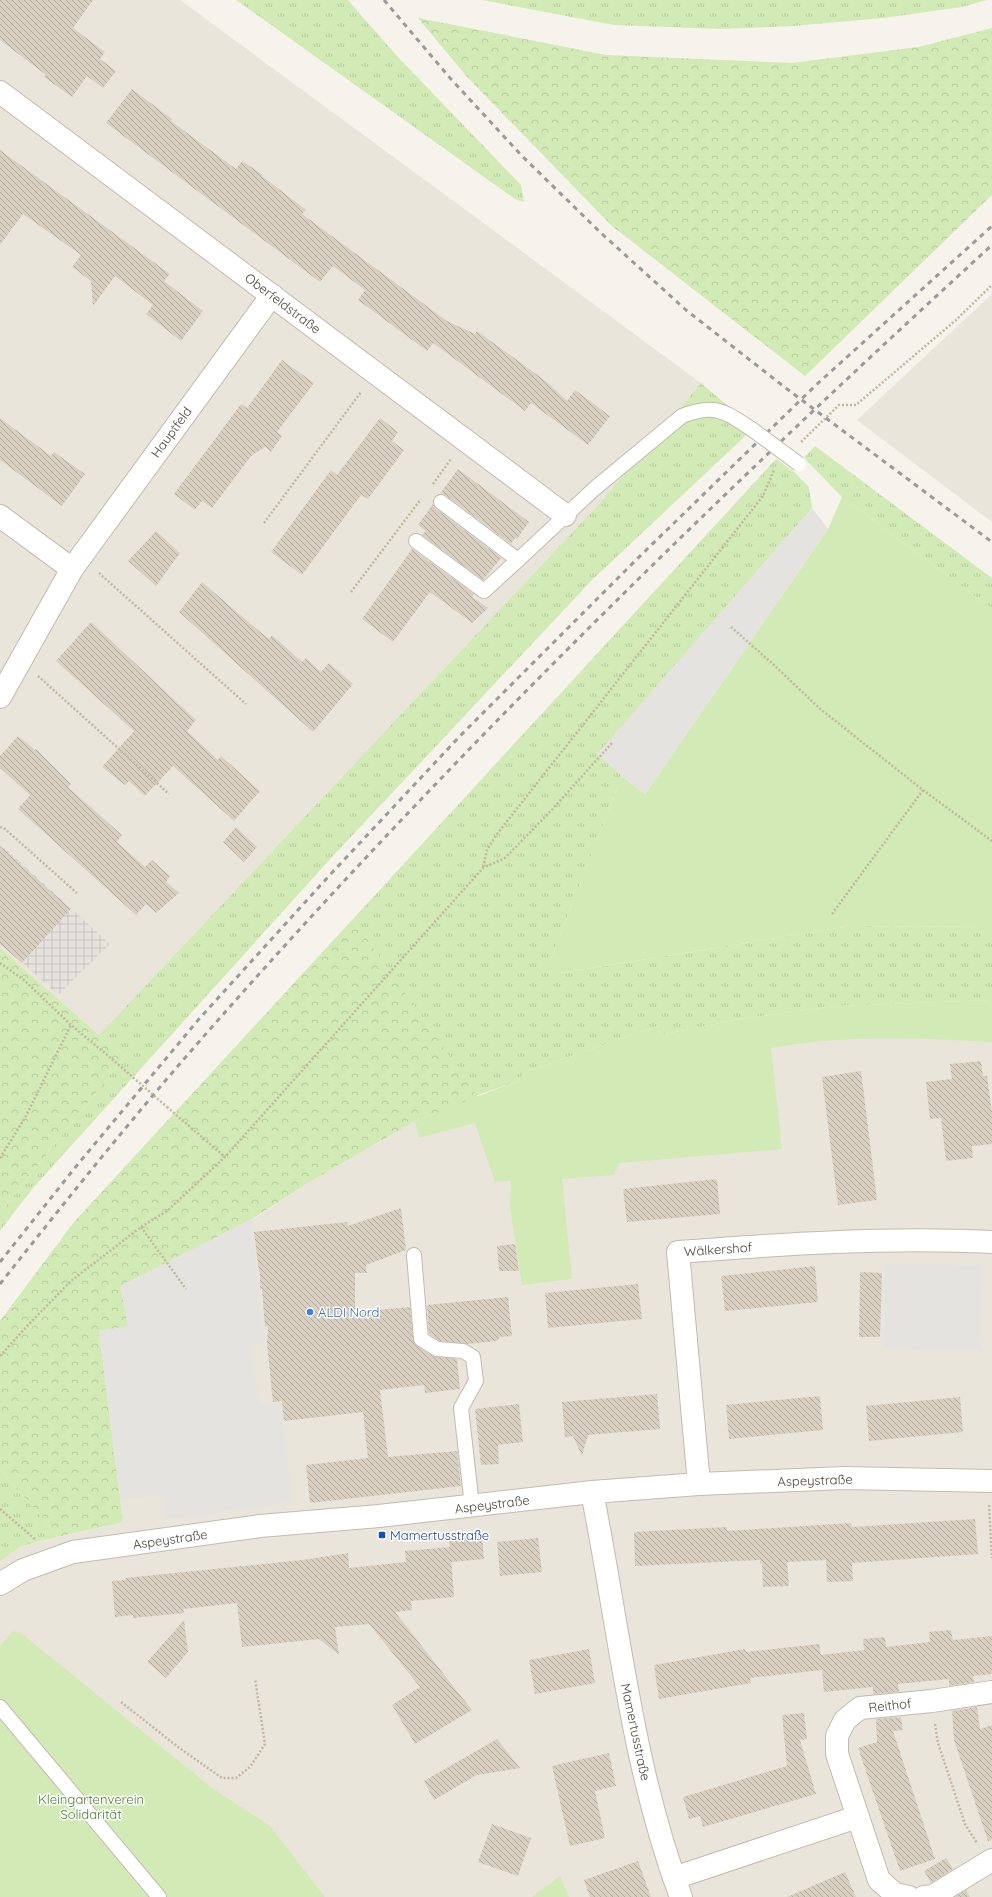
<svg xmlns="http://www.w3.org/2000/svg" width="992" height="1897" viewBox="0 0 992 1897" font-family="Quicksand,sans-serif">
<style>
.residential{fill:#eae5da}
.industrial{fill:url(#industrial-grid)}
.grass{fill:url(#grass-tufts)}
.forest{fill:url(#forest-crowns)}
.garden{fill:#d2eab5}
.parking{fill:#e5e3e0}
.building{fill:url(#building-back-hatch)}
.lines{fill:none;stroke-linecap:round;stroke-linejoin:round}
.lane-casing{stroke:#c2bbae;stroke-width:16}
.street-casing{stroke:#c2bbae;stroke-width:24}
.path{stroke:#c4b79f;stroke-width:2.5;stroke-dasharray:2 2;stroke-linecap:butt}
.lane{stroke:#fff;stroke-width:14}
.street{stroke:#fff;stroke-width:22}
.rail{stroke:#9a9a9a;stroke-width:3;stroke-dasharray:5 5;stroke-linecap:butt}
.lane-bridge-casing{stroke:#c2bbae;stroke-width:16;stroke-linecap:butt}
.path-bridge{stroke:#c4b79f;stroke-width:2.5;stroke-dasharray:2 2;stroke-linecap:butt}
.lane-bridge{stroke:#fff;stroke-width:14}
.shop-dot{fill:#3f7fe0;stroke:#fff;stroke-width:1.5}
.transit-dot{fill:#1a4fb4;stroke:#fff;stroke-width:1.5}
.labels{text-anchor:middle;stroke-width:3;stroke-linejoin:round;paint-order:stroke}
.street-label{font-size:13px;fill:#4b4439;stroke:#fff}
.shop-label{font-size:13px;fill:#366cbe;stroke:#fff;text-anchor:start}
.transit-label{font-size:13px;fill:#164399;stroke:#fff;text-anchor:start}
.park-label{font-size:13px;fill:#4a7f2a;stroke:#fff}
</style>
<defs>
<pattern id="industrial-grid" width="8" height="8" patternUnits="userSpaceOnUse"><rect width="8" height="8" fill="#e6e2dd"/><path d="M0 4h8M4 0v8" fill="none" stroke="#c7c3be"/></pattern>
<pattern id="grass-tufts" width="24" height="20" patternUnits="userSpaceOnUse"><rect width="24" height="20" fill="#d2eab5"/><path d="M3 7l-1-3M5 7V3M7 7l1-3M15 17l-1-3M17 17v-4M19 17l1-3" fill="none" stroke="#b6ca9c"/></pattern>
<pattern id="forest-crowns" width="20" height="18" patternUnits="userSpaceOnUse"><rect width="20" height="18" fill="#d2eab5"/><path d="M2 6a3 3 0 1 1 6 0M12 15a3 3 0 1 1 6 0" fill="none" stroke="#b6ca9c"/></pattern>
<pattern id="building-back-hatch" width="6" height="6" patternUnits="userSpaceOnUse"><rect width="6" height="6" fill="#d8cfc1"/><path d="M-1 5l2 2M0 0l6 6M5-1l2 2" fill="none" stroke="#b1aa9e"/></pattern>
</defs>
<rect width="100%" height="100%" fill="#f6f3ec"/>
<!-- residential -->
<g class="residential">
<path d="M 0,0 L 180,0 L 701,383 L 599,504 L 99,1035 L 0,948 Z"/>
<path d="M 992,294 L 992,522 L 857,420 Z"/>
<path d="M 992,1000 L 992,1897 L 0,1897 L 0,1562 L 21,1546 L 123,1522 L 99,1331 L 252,1220 L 308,1183 L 415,1121 L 518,1081 L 525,1072 Z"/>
</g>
<!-- industrial -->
<path class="industrial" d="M 0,846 L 7,850 L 110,944 L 58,995 L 0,942 Z"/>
<!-- grass -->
<g class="grass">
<path d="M 236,0 L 348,0 L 396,55 L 521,185 L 524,202 L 515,199 Z"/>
<path d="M 482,0 L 987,0 L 962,7 L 883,18 L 793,26 L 722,29 L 614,25 Z"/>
<path d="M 701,383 L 728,406 L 756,426 L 592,580 L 332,857 L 33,1188 L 0,1231 L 0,1213 L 125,1056 L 99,1035 L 599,504 Z"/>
<path d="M 815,446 L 992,578 L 992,609 L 842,497 L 804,458 Z"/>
<path d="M 776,459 L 793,471 L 809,487 L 812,508 L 598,754 L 622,776 L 550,961 L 561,973 L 850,926 L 992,927 L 992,1000 L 835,1006 L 740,1019 L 660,1035 L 658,1026 L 525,1072 L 518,1081 L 475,1096 L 353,919 Z"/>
<path d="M 0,1469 L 58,1537 L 21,1546 L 0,1562 Z"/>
</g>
<!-- forest -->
<g class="forest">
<path d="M 418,18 L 606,55 L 792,63 L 918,47 L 992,28 L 992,195 L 805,376 L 612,226 L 468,78 Z"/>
<path d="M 353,919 L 478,1097 L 415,1121 L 308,1183 L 252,1219 L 201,1246 L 128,1326 L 99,1331 L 123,1522 L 58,1537 L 0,1469 L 0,1321 L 74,1222 Z"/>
<path d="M 0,948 L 99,1035 L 125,1056 L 0,1213 Z"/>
</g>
<!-- garden -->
<g class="garden">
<path d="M 842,497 L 992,609 L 992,927 L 850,926 L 560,973 L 550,961 L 622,776 L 645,794 L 828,529 Z"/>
<path d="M 992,1000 L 992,1042 C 920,1038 842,1035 771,1048 L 782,1149 L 620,1163 L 613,1175 L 562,1179 L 572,1279 L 522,1285 L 510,1207 L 511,1181 L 495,1182 L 475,1123 L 419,1138 L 415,1121 L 518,1081 L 525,1072 L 658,1026 L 660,1035 L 740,1019 L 835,1006 Z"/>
<path d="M 13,1631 L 21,1633 L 212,1788 L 270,1826 L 325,1897 L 0,1897 L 0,1646 Z"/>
<path d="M 560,1876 L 569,1897 L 532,1897 Z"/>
</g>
<!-- parking -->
<g class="parking">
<path d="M 812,508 L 828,529 L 645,794 L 622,776 L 597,754 Z"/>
<path d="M 252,1219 L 265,1343 L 251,1344 L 260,1405 L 282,1404 L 292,1502 L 167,1519 L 163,1496 L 121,1498 L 99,1331 L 128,1326 L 120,1286 Z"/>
<path d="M 885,1264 L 982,1265 L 981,1350 L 885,1349 Z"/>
</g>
<!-- building -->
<g class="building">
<path d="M 0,0 L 93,0 L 73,28 L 105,52 L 100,59 L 116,71 L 103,88 L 87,76 L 72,97 L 44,77 L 46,75 L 0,40 Z"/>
<path d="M 132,89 L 172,119 L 171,121 L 236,169 L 242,161 L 263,175 L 262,176 L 306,210 L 302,214 L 447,321 L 475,334 L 477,331 L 547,382 L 567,401 L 575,390 L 610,416 L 588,445 L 531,403 L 525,411 L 433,343 L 427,351 L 358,300 L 365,290 L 333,266 L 320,282 L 106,123 Z"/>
<path d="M 0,150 L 170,274 L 164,281 L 203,311 L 181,341 L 146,314 L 153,305 L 115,276 L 93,306 L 91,281 L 72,267 L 81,255 L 23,214 L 0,245 Z"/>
<path d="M 282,360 L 314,383 L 277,432 L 282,436 L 271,452 L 265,447 L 251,456 L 212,508 L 202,501 L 195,510 L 174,494 L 241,404 L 247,408 Z"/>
<path d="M 0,418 L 51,456 L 54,452 L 85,474 L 62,506 L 0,460 Z"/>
<path d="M 380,418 L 398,432 L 392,441 L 404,450 L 368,499 L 361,495 L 302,575 L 271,552 L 331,470 L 337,475 Z"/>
<path d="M 458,469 L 529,522 L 517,539 L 516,537 L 511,544 L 446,495 L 440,494 Z"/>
<path d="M 433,504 L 436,509 L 501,558 L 483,580 L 422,535 L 426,531 L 418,525 Z"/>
<path d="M 156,531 L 180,553 L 156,586 L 128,561 Z"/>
<path d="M 412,549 L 474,594 L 472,597 L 488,608 L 472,623 L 430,592 L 393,642 L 362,619 Z"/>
<path d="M 202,582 L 252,625 L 269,639 L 272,635 L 302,662 L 306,658 L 321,672 L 329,663 L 353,684 L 313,732 L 179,612 Z"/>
<path d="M 91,622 L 196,720 L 187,731 L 218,760 L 221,756 L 260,791 L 234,821 L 173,766 L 145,796 L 129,781 L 125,785 L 102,767 L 134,731 L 56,661 Z"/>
<path d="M 18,736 L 35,750 L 36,749 L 71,784 L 68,787 L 122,835 L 117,842 L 145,867 L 152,860 L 170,876 L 166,882 L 179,893 L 156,913 L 146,904 L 136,915 L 18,809 L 30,795 L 0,768 L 0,756 Z"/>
<path d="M 236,827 L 257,847 L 244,862 L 223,842 Z"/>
<path d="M 0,846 L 71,909 L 22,963 L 0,944 Z"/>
<path d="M 981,1061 L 983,1076 L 987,1076 L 992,1112 L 992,1144 L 972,1146 L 973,1158 L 946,1161 L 941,1118 L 930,1119 L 926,1082 L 952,1079 L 950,1064 Z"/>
<path d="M 861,1071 L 877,1200 L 838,1205 L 822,1077 Z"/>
<path d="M 717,1179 L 720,1214 L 627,1222 L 623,1189 Z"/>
<path d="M 401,1208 L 406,1250 L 366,1265 L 367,1273 L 355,1273 L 355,1312 L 410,1307 L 414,1344 L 433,1356 L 457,1359 L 460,1389 L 425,1393 L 424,1385 L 380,1390 L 388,1457 L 457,1451 L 461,1486 L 310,1503 L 306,1465 L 368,1458 L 363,1412 L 284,1421 L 282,1401 L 273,1402 L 267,1343 L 268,1326 L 265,1327 L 262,1289 L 260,1290 L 260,1272 L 259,1272 L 254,1232 L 347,1222 L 348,1226 Z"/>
<path d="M 515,1244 L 519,1271 L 499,1271 L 497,1246 Z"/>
<path d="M 815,1266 L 818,1302 L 725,1311 L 721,1276 Z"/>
<path d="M 860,1272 L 882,1273 L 880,1337 L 859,1337 Z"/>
<path d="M 638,1284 L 642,1319 L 548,1328 L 545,1293 Z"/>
<path d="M 508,1297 L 512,1336 L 500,1337 L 497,1341 L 467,1344 L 440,1341 L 429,1334 L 427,1305 Z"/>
<path d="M 657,1394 L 660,1429 L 588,1435 L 582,1456 L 573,1436 L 565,1437 L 562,1402 Z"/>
<path d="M 820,1396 L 823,1430 L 729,1439 L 726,1405 Z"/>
<path d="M 960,1397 L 963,1432 L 869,1441 L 866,1406 Z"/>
<path d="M 519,1404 L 523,1442 L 498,1445 L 499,1464 L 481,1465 L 475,1409 Z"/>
<path d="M 975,1519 L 978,1554 L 852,1563 L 853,1581 L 827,1582 L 826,1560 L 787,1562 L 789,1586 L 763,1587 L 762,1563 L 760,1564 L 760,1560 L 635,1566 L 634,1532 L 727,1527 L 727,1531 L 851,1523 L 852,1527 Z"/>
<path d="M 482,1536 L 484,1559 L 451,1562 L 451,1555 L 454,1597 L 411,1601 L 412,1610 L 395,1612 L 472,1710 L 415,1744 L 392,1705 L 420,1687 L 369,1624 L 335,1627 L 339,1655 L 319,1639 L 242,1647 L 237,1603 L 183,1609 L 184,1613 L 133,1618 L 133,1615 L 115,1617 L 112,1581 L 126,1580 L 125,1578 L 302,1560 L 348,1553 L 349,1568 L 406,1562 L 405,1551 L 450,1547 L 449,1540 Z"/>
<path d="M 538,1538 L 542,1572 L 500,1576 L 497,1542 Z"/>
<path d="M 184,1620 L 188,1652 L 166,1678 L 147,1662 Z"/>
<path d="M 951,1630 L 953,1640 L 992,1636 L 992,1674 L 973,1676 L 974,1682 L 949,1686 L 949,1679 L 898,1684 L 899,1692 L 873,1694 L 873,1687 L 824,1692 L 822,1670 L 750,1678 L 751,1683 L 659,1699 L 654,1665 L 745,1649 L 746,1652 L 819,1644 L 821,1655 L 864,1650 L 863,1639 L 885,1637 L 886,1647 L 930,1642 L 929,1632 Z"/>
<path d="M 589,1649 L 595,1683 L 535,1694 L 529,1660 Z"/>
<path d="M 977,1707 L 980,1729 L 992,1725 L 992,1840 L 988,1841 L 954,1740 L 952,1711 Z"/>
<path d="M 804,1713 L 807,1739 L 800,1740 L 816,1794 L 703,1827 L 700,1816 L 689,1819 L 683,1797 L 787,1766 L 782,1715 Z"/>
<path d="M 901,1717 L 903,1730 L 893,1731 L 935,1859 L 900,1871 L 858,1748 L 877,1742 L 876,1719 Z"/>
<path d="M 497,1739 L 520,1768 L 477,1775 L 434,1800 L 424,1781 Z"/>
<path d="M 609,1753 L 616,1786 L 595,1791 L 605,1838 L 570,1846 L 552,1766 Z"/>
<path d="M 492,1824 L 531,1838 L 518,1876 L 478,1862 Z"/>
<path d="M 946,1858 L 953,1869 L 931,1883 L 924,1871 Z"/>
<path d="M 638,1861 L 651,1897 L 590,1897 L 584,1880 Z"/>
<path d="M 845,1872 L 856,1897 L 787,1897 Z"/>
<path d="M 966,1890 L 970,1897 L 955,1897 Z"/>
</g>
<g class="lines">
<defs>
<g id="lane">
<path d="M 441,502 L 518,560 L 594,489 L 682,416 C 715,403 724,411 753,430"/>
<path d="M 416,541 L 484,591 L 518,560"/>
<path d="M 414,1255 L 421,1339 L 437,1349 L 463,1351 L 473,1357 L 476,1381 L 461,1408 L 472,1506"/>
<path d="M 0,1707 L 159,1897"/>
</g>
<g id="street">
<path d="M 0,92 L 565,515"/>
<path d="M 0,516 L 72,569"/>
<path d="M 0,697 L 72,569 L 272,295"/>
<path d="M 699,1484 L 678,1252 C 782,1244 887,1237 992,1242"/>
<path d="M 592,1492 C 619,1627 632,1767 681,1897"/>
<path d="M 0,1584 L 23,1570 L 73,1552 L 260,1526 L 379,1516 L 592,1492 L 699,1484 L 844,1478 L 992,1481"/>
<path d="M 674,1878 L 857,1817"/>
<path d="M 909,1897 L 895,1894 L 879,1880 L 837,1754 L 837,1736 L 845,1720 L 860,1708 L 932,1701 L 992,1692"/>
<path d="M 924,1897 L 933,1896 L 992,1860"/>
</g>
</defs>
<!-- lane casing -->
<use href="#lane" class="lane-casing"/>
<!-- street casing -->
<use href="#street" class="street-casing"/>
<!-- path -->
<g class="path">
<path d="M 801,442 L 839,405 L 856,405 L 956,320 L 992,285"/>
<path d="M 433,484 L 451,459"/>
<path d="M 264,523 L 361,392"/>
<path d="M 99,573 L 246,704"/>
<path d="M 351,592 L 421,499"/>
<path d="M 731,627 L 774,665 L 819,708 L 923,790 L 992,841"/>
<path d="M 38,676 L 169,794"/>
<path d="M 0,827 L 5,829 L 77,893"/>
<path d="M 483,867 L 487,850 L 497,834 L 763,496 L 774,470"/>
<path d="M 832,914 L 923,790"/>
<path d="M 0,963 L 24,980 L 71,1025 L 112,1059"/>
<path d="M 167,1107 L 225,1157"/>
<path d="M 0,1158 L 25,1118 L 71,1025"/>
<path d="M 141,1227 L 186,1289"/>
<path d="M 0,1356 L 29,1324 L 71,1281 L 141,1227 L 167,1211 L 225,1157 L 483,868 L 505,858 L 548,814 L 612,743"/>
<path d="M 989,1505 L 992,1558"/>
<path d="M 0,1509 L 36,1540"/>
<path d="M 121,1702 L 178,1747 L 222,1778 L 236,1778 L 250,1767 L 265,1744 L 255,1679"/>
<path d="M 935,1724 L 938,1743 L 965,1824 L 977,1843"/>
</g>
<!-- lane -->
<use href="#lane" class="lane"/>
<!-- street -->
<use href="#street" class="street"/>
<!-- rail -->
<g class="rail">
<path d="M 384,0 L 450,78 L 522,156 L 601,233 L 686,310 L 787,389 L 992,542"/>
<path d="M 0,1262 L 78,1164 L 199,1019 L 328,877 L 459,737 L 637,559 L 816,385 L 992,226"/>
<path d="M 0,1284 C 64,1203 129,1122 197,1044 C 445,761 715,498 992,245"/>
</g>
<defs>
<path id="lane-bridge" d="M 753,430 L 799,464"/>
</defs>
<!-- lane-bridge casing -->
<use href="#lane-bridge" class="lane-bridge-casing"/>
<!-- path-bridge -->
<path class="path-bridge" d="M 112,1059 L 167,1107"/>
<!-- lane-bridge -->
<use href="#lane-bridge" class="lane-bridge"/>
</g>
<!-- markers -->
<circle class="shop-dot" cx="310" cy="1312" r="4"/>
<rect class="transit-dot" x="378" y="1531" width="8" height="8" rx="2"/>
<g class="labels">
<!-- street labels -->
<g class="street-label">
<text transform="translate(283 303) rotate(37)" y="5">Oberfeldstraße</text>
<text transform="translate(171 432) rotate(-54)" y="5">Hauptfeld</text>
<text transform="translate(718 1249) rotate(-4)" y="5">Wälkershof</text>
<text transform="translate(815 1480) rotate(-2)" y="5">Aspeystraße</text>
<text transform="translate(492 1504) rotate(-7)" y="5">Aspeystraße</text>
<text transform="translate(170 1539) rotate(-8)" y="5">Aspeystraße</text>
<text transform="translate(890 1705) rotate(-6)" y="5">Reithof</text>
<text transform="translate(636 1732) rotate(78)" y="5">Mamertusstraße</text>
</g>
<!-- shop labels -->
<g class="shop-label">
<text x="318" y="1317">ALDI Nord</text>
</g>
<!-- transit labels -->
<g class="transit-label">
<text x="390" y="1540">Mamertusstraße</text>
</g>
<!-- park labels -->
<g class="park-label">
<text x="91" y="1804">Kleingartenverein<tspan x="91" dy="15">Solidarität</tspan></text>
</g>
</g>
</svg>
